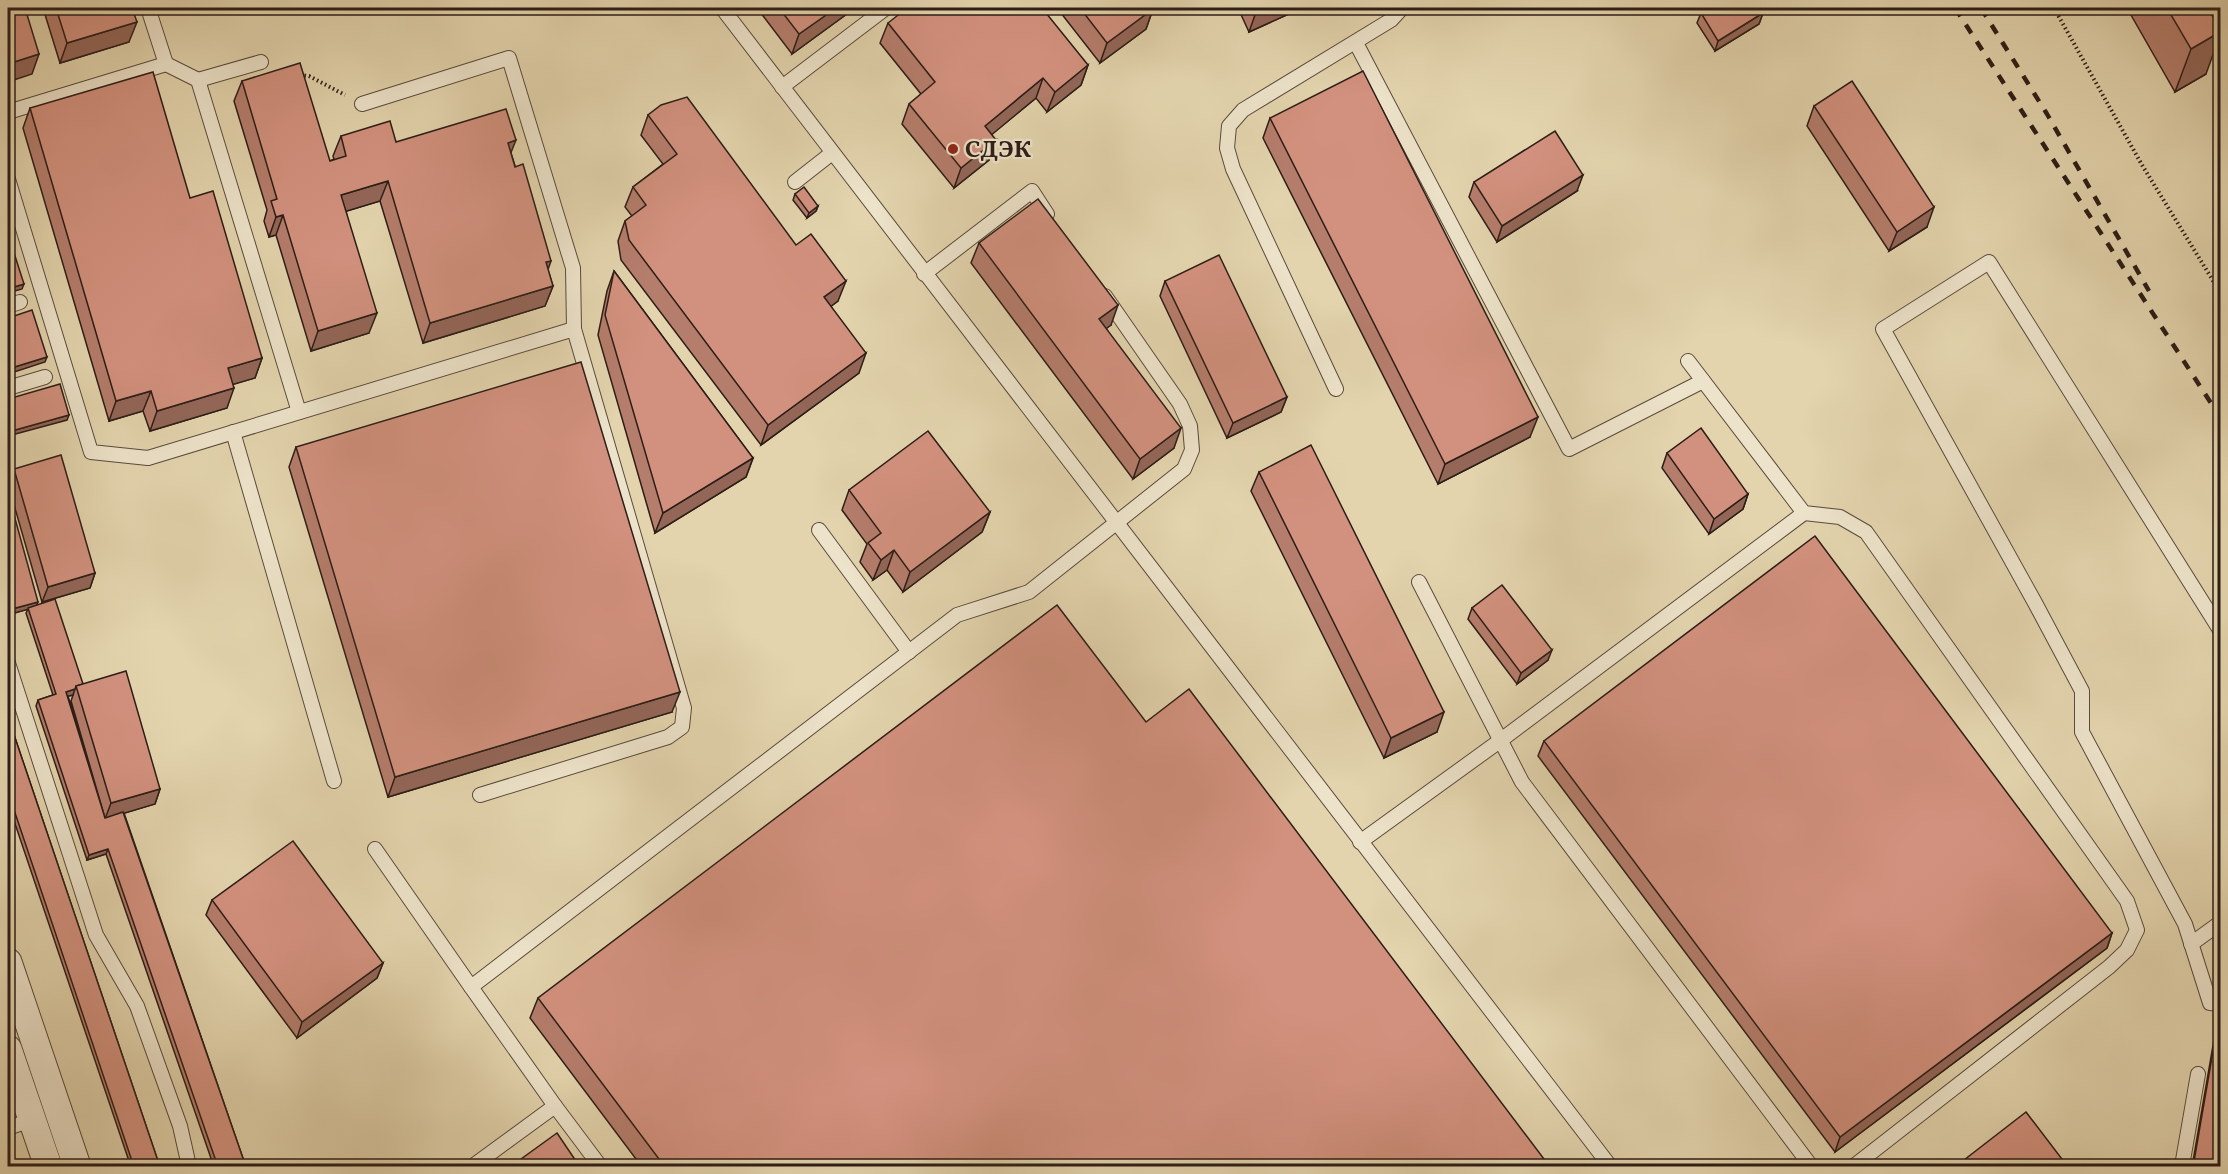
<svg xmlns="http://www.w3.org/2000/svg" width="2228" height="1174" viewBox="0 0 2228 1174" font-family="Vollkorn,serif">
<style>
.lines{fill:none;stroke-linecap:round;stroke-linejoin:round}
.service-casing{stroke:#5a4b3c;stroke-width:16}
.minor-casing{stroke:#5a4b3c;stroke-width:29}
.path{stroke:#2c1d17;stroke-width:4;stroke-dasharray:1.5 3;stroke-linecap:butt}
.service{stroke:#ede3ca;stroke-width:14}
.minor{stroke:#ede3ca;stroke-width:27}
.rail{stroke:#2c1d17;stroke-width:4.5;stroke-dasharray:10 10;stroke-linecap:butt}
.wall{fill:#b57d6c;stroke:#2c1d17;stroke-width:1.5;fill-rule:evenodd}
.shaded-wall{fill:#936658;stroke:#2c1d17;stroke-width:1.5}
.building{fill:#d2917e;stroke:#2c1d17;stroke-width:1.5}
.poi-dot{fill:#8f2418;stroke:#ede3ca;stroke-width:2}
.labels{text-anchor:middle;stroke-width:4.5;stroke-linejoin:round;paint-order:stroke}
.poi-label{font-size:24px;font-weight:bold;fill:#2c1d17;stroke:#ede3ca;text-anchor:start}
</style>
<rect width="100%" height="100%" fill="#e3d4ad"/>
<filter id="stains"><feTurbulence type="fractalNoise" baseFrequency=".00333" numOctaves="4"/><feColorMatrix values="0 0 0 0 .2 0 0 0 0 .09 0 0 0 0 .02 0 0 0 .5 -.17"/></filter>
<radialGradient id="worn" r=".72"><stop offset=".6" stop-color="#630" stop-opacity="0"/><stop offset="1" stop-color="#630" stop-opacity=".3"/></radialGradient>
<g class="lines">
<defs>
<g id="service">
<path d="M 148,8 L 166,64 L 198,80 L 299,412"/>
<path d="M 722,8 L 1610,1166"/>
<path d="M 2211,8 L 2220,35"/>
<path d="M 1356,43 L 1569,449 L 1703,381"/>
<path d="M 198,80 L 261,62"/>
<path d="M 782,87 L 886,8"/>
<path d="M 362,104 L 509,58 L 573,268 L 574,329"/>
<path d="M 8,112 L 166,64"/>
<path d="M 8,179 L 91,452 L 148,458 L 574,329 L 684,708 L 682,727 L 668,737 L 480,795"/>
<path d="M 795,182 L 832,153"/>
<path d="M 924,274 L 1032,191 L 1047,214"/>
<path d="M 8,306 L 20,302"/>
<path d="M 1688,361 L 1804,513 L 1840,517 L 1866,532 L 2127,901 L 2137,930 L 2127,950 L 2109,967 L 1854,1166"/>
<path d="M 8,388 L 45,377"/>
<path d="M 1336,389 L 1233,169 L 1227,148 L 1229,126 L 1243,110 L 1391,20 L 1402,8"/>
<path d="M 233,432 L 334,781"/>
<path d="M 819,530 L 909,652"/>
<path d="M 1419,582 L 1522,782 L 1811,1166"/>
<path d="M 2220,630 L 1989,262 L 1883,329 L 2034,601 L 2082,691 L 2082,732 L 2185,924 L 2210,1003 L 2220,1004"/>
<path d="M 8,663 L 96,935 L 137,1006 L 180,1126 L 189,1166"/>
<path d="M 1360,842 L 1501,740 L 1804,513"/>
<path d="M 375,849 L 471,987 L 957,615 L 1029,592 L 1184,469 L 1192,450 L 1190,426 L 1180,404 L 1105,296"/>
<path d="M 2191,944 L 2220,923"/>
<path d="M 471,987 L 555,1106"/>
<path d="M 8,1128 L 37,1118"/>
<path d="M 473,1166 L 555,1106 L 600,1166"/>
<path d="M 2182,1166 L 2198,1074"/>
</g>
<g id="minor">
<path d="M 8,962 L 77,1166"/>
<path d="M 8,1049 L 48,1166"/>
</g>
</defs>
<!-- service casing -->
<use href="#service" class="service-casing"/>
<!-- minor casing -->
<use href="#minor" class="minor-casing"/>
<!-- path -->
<g class="path">
<path d="M 2054,8 L 2142,165 L 2220,292"/>
<path d="M 300,75 L 309,76 L 345,95"/>
</g>
<!-- service -->
<use href="#service" class="service"/>
<!-- minor -->
<use href="#minor" class="minor"/>
<!-- rail -->
<g class="rail">
<path d="M 1955,8 L 2220,417"/>
<path d="M 1981,8 L 2047,114 L 2149,291"/>
</g>
</g>
<!-- wall -->
<g class="wall">
<path d="M 43,8 L 132,8 L 129,42 L 60,63 Z"/>
<path d="M 757,8 L 855,8 L 792,54 Z"/>
<path d="M 1057,8 L 1153,8 L 1153,9 L 1146,29 L 1100,63 Z"/>
<path d="M 1238,8 L 1302,8 L 1249,32 Z"/>
<path d="M 2127,8 L 2208,8 L 2206,74 L 2175,92 Z"/>
<path d="M 1701,13 L 1763,13 L 1759,24 L 1715,51 L 1697,23 Z"/>
<path d="M 888,23 L 1088,65 L 1081,85 L 1047,112 L 1036,98 L 992,134 L 989,160 L 954,188 L 902,124 L 909,104 L 921,94 L 880,43 Z"/>
<path d="M 242,81 L 330,161 L 334,159 L 333,156 L 341,136 L 511,153 L 553,286 L 545,306 L 423,343 L 380,201 L 346,211 L 369,333 L 311,351 L 276,235 L 269,237 L 264,221 L 267,210 L 234,101 Z"/>
<path d="M 1814,106 L 1927,227 L 1889,251 L 1807,126 Z"/>
<path d="M 30,108 L 190,198 L 262,358 L 255,378 L 233,384 L 227,408 L 150,431 L 143,411 L 109,421 L 23,128 Z"/>
<path d="M 648,115 L 838,301 L 831,306 L 859,373 L 761,445 L 621,260 L 618,241 L 625,221 L 632,216 L 625,207 L 633,187 L 663,164 L 641,135 Z"/>
<path d="M 1270,118 L 1530,437 L 1438,484 L 1263,138 Z"/>
<path d="M 1474,182 L 1577,191 L 1497,242 L 1469,197 Z"/>
<path d="M 795,194 L 818,206 L 816,211 L 807,218 L 793,200 Z"/>
<path d="M 979,243 L 1111,325 L 1106,328 L 1174,448 L 1133,479 L 971,263 Z"/>
<path d="M 614,271 L 753,458 L 746,477 L 655,533 L 598,335 L 607,291 Z"/>
<path d="M 1165,281 L 1287,397 L 1281,412 L 1227,438 L 1160,296 Z"/>
<path d="M 296,447 L 672,712 L 388,797 L 289,467 Z"/>
<path d="M 1667,453 L 1748,494 L 1743,509 L 1709,534 L 1662,468 Z"/>
<path d="M 14,469 L 95,573 L 90,588 L 42,602 L 8,484 Z"/>
<path d="M 1259,472 L 1437,732 L 1384,758 L 1251,491 Z"/>
<path d="M 849,490 L 990,512 L 982,532 L 903,592 L 887,570 L 873,580 L 860,562 L 867,544 L 842,510 Z"/>
<path d="M 8,493 L 36,605 L 83,684 L 160,789 L 155,804 L 124,813 L 246,1167 L 214,1167 L 106,854 L 87,860 L 36,706 L 38,700 L 53,695 L 26,613 L 28,609 L 11,614 L 8,603 ZM 73,695 L 71,701 L 105,818 L 68,696 Z"/>
<path d="M 1472,608 L 1548,660 L 1517,684 L 1468,619 Z"/>
<path d="M 8,717 L 160,1167 L 131,1167 L 8,803 Z"/>
<path d="M 1146,722 L 1550,1167 L 642,1167 L 530,1018 L 538,998 Z"/>
<path d="M 1544,741 L 2112,933 L 2107,948 L 1835,1152 L 1538,756 Z"/>
<path d="M 212,900 L 383,963 L 377,978 L 297,1038 L 206,915 Z"/>
<path d="M 2220,956 L 2220,1001 L 2216,1001 Z"/>
<path d="M 2217,1028 L 2220,1167 L 2192,1167 L 2215,1034 Z"/>
</g>
<!-- shaded-wall -->
<g class="shaded-wall">
<path d="M 836,8 L 855,8 L 792,54 L 799,34 Z"/>
<path d="M 1265,8 L 1302,8 L 1249,32 L 1256,12 Z"/>
<path d="M 1153,9 L 1146,29 L 1100,63 L 1107,43 Z"/>
<path d="M 1763,13 L 1759,24 L 1715,51 L 1718,41 Z"/>
<path d="M 137,22 L 129,42 L 60,63 L 67,43 Z"/>
<path d="M 2220,32 L 2220,35 L 2206,74 L 2175,92 L 2191,49 Z"/>
<path d="M 39,54 L 32,74 L 8,82 L 8,64 Z"/>
<path d="M 1088,65 L 1081,85 L 1047,112 L 1055,92 Z"/>
<path d="M 1043,78 L 1036,98 L 978,146 L 985,126 Z"/>
<path d="M 516,140 L 508,160 L 508,143 Z"/>
<path d="M 996,140 L 989,160 L 954,188 L 961,168 Z"/>
<path d="M 1583,175 L 1577,191 L 1497,242 L 1502,226 Z"/>
<path d="M 388,181 L 380,201 L 334,215 L 341,195 Z"/>
<path d="M 818,206 L 816,211 L 807,218 L 809,213 Z"/>
<path d="M 1934,207 L 1927,227 L 1889,251 L 1897,232 Z"/>
<path d="M 283,215 L 276,235 L 269,237 L 276,217 Z"/>
<path d="M 551,261 L 544,281 L 546,262 Z"/>
<path d="M 846,281 L 838,301 L 817,317 L 824,297 Z"/>
<path d="M 24,284 L 22,289 L 8,293 L 8,289 Z"/>
<path d="M 553,286 L 545,306 L 423,343 L 430,323 Z"/>
<path d="M 1118,305 L 1111,325 L 1092,339 L 1099,319 Z"/>
<path d="M 377,313 L 369,333 L 311,351 L 318,331 Z"/>
<path d="M 866,353 L 859,373 L 761,445 L 768,425 Z"/>
<path d="M 47,357 L 45,362 L 8,374 L 8,369 Z"/>
<path d="M 262,358 L 255,378 L 221,388 L 228,368 Z"/>
<path d="M 234,388 L 227,408 L 150,431 L 157,411 Z"/>
<path d="M 151,391 L 143,411 L 109,421 L 116,401 Z"/>
<path d="M 1287,397 L 1281,412 L 1227,438 L 1233,423 Z"/>
<path d="M 69,415 L 67,420 L 8,436 L 8,432 Z"/>
<path d="M 1538,417 L 1530,437 L 1438,484 L 1445,464 Z"/>
<path d="M 1181,428 L 1174,448 L 1133,479 L 1140,459 Z"/>
<path d="M 753,458 L 746,477 L 655,533 L 663,513 Z"/>
<path d="M 1748,494 L 1743,509 L 1709,534 L 1714,519 Z"/>
<path d="M 990,512 L 982,532 L 903,592 L 910,572 Z"/>
<path d="M 894,550 L 887,570 L 873,580 L 881,560 Z"/>
<path d="M 95,573 L 90,588 L 42,602 L 48,587 Z"/>
<path d="M 38,602 L 36,607 L 11,614 L 12,609 Z"/>
<path d="M 1552,650 L 1548,660 L 1517,684 L 1521,673 Z"/>
<path d="M 75,689 L 73,695 L 64,697 L 66,692 Z"/>
<path d="M 680,692 L 672,712 L 388,797 L 395,777 Z"/>
<path d="M 1444,712 L 1437,732 L 1384,758 L 1391,738 Z"/>
<path d="M 160,789 L 155,804 L 105,819 L 111,803 Z"/>
<path d="M 108,849 L 106,854 L 87,860 L 89,855 Z"/>
<path d="M 2112,933 L 2107,948 L 1835,1152 L 1840,1137 Z"/>
<path d="M 383,963 L 377,978 L 297,1038 L 302,1022 Z"/>
<path d="M 2220,990 L 2220,1001 L 2216,1001 Z"/>
</g>
<!-- building -->
<g class="building">
<path d="M 8,8 L 25,8 L 39,54 L 8,64 Z"/>
<path d="M 56,8 L 132,8 L 137,22 L 67,43 Z"/>
<path d="M 779,8 L 836,8 L 799,34 Z"/>
<path d="M 907,8 L 1042,8 L 1088,65 L 1055,92 L 1043,78 L 985,126 L 996,140 L 961,168 L 909,104 L 935,82 L 888,23 Z"/>
<path d="M 1080,8 L 1153,8 L 1153,9 L 1107,43 Z"/>
<path d="M 1254,8 L 1265,8 L 1256,12 Z"/>
<path d="M 1710,8 L 1759,8 L 1763,13 L 1718,41 L 1701,13 Z"/>
<path d="M 2167,8 L 2208,8 L 2220,30 L 2220,32 L 2191,49 Z"/>
<path d="M 300,63 L 330,161 L 346,156 L 341,136 L 390,121 L 396,142 L 506,109 L 516,140 L 508,143 L 515,167 L 523,164 L 551,261 L 546,262 L 553,286 L 430,323 L 388,181 L 341,195 L 377,313 L 318,331 L 283,215 L 276,217 L 271,201 L 277,199 L 242,81 Z"/>
<path d="M 1363,71 L 1538,417 L 1445,464 L 1270,118 Z"/>
<path d="M 153,72 L 190,198 L 213,191 L 262,358 L 228,368 L 234,388 L 157,411 L 151,391 L 116,401 L 30,108 Z"/>
<path d="M 1852,81 L 1934,207 L 1897,232 L 1814,106 Z"/>
<path d="M 687,97 L 796,245 L 811,234 L 846,281 L 824,297 L 866,353 L 768,425 L 629,240 L 625,221 L 646,205 L 633,187 L 677,154 L 648,115 L 661,105 Z"/>
<path d="M 1555,131 L 1583,175 L 1502,226 L 1474,182 Z"/>
<path d="M 804,187 L 818,206 L 809,213 L 795,194 Z"/>
<path d="M 1038,199 L 1118,305 L 1099,319 L 1181,428 L 1140,459 L 979,243 Z"/>
<path d="M 8,234 L 24,284 L 8,289 Z"/>
<path d="M 1219,255 L 1287,397 L 1233,423 L 1165,281 Z"/>
<path d="M 614,271 L 753,458 L 663,513 L 605,315 Z"/>
<path d="M 32,310 L 47,357 L 8,369 L 8,318 Z"/>
<path d="M 581,362 L 680,692 L 395,777 L 296,447 Z"/>
<path d="M 60,384 L 69,415 L 8,432 L 8,399 Z"/>
<path d="M 1701,428 L 1748,494 L 1714,519 L 1667,453 Z"/>
<path d="M 928,431 L 990,512 L 910,572 L 894,550 L 881,560 L 868,543 L 881,533 L 849,490 Z"/>
<path d="M 1311,445 L 1444,712 L 1391,738 L 1259,472 Z"/>
<path d="M 61,455 L 95,573 L 48,587 L 14,469 Z"/>
<path d="M 8,493 L 38,602 L 12,609 L 8,591 Z"/>
<path d="M 1815,536 L 2112,933 L 1840,1137 L 1544,741 Z"/>
<path d="M 1502,585 L 1552,650 L 1521,673 L 1472,608 Z"/>
<path d="M 55,599 L 83,684 L 76,686 L 75,689 L 66,692 L 105,818 L 123,812 L 246,1167 L 218,1167 L 108,849 L 89,855 L 38,700 L 56,694 L 28,608 Z"/>
<path d="M 1057,605 L 1146,722 L 1189,689 L 1550,1167 L 665,1167 L 538,998 Z"/>
<path d="M 126,671 L 160,789 L 111,803 L 76,686 Z"/>
<path d="M 8,717 L 160,1167 L 134,1167 L 8,792 Z"/>
<path d="M 293,841 L 383,963 L 302,1022 L 212,900 Z"/>
<path d="M 2217,1028 L 2220,1029 L 2220,1167 L 2193,1167 Z"/>
<path d="M 2026,1112 L 2068,1167 L 1955,1167 Z"/>
<path d="M 557,1133 L 580,1167 L 510,1167 Z"/>
</g>
<!-- markers -->
<circle class="poi-dot" cx="953" cy="149" r="6"/>
<g class="labels">
<!-- poi labels -->
<g class="poi-label">
<text x="965" y="157">СДЭК</text>
</g>
</g>
<!-- margin -->
<rect width="2228" height="1174" fill="none" stroke="#e3d4ad" stroke-width="30"/>
<rect x="9" y="9" width="2210" height="1156" fill="none" stroke="#2c1d17" stroke-width="3"/>
<rect x="15" y="15" width="2198" height="1144" fill="none" stroke="#2c1d17" stroke-width="1.5"/>
<rect width="100%" height="100%" filter="url(#stains)"/>
<rect width="100%" height="100%" fill="url(#worn)"/>
</svg>
